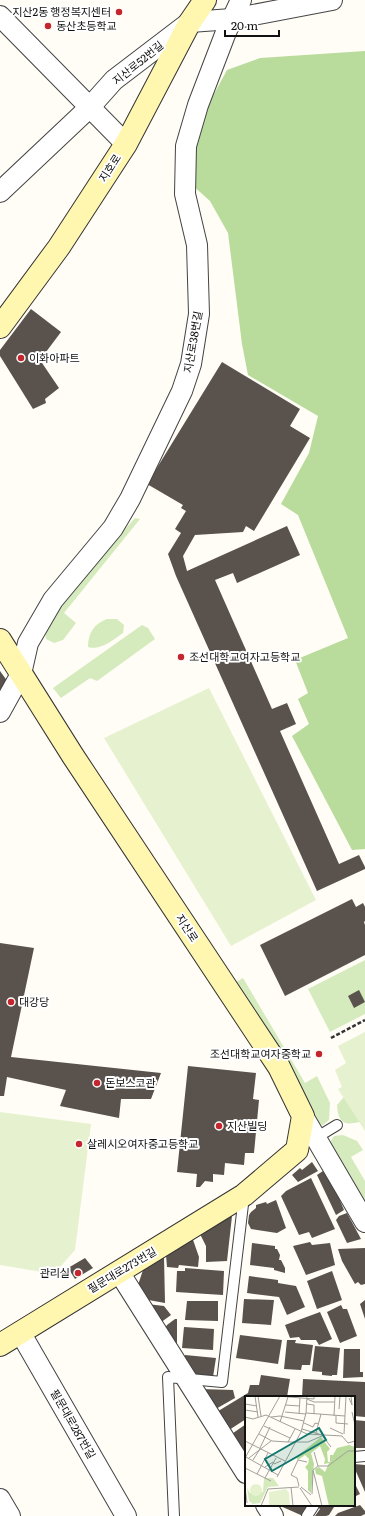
<svg xmlns="http://www.w3.org/2000/svg" width="365" height="1516" viewBox="0 0 365 1516" font-family="Literata,'Noto Sans KR',serif">
<style>
.green{fill:#d5ebbd}
.forest{fill:#b9dc9c}
.pitch{fill:#e6f2cf}
.building{fill:#5a524d}
.lines{fill:none;stroke-linecap:round;stroke-linejoin:round}
.lane-casing{stroke:#444;stroke-width:12}
.street-casing{stroke:#444;stroke-width:22}
.secondary-casing{stroke:#333;stroke-width:24}
.path{stroke:#333;stroke-width:2.5;stroke-dasharray:4 2;stroke-linecap:butt}
.lane{stroke:#fff;stroke-width:10}
.street{stroke:#fff;stroke-width:20}
.secondary{stroke:#fff6b0;stroke-width:22}
.poi-dot{fill:#c4262e;stroke:#fff;stroke-width:1.5}
.labels{text-anchor:middle;stroke-width:4;stroke-linejoin:round;paint-order:stroke}
.poi-label{font-size:11px;fill:#111;stroke:#fff;text-anchor:start}
.street-label{font-size:11px;fill:#111;stroke:#fff}
.inset-road{fill:none;stroke:#a09f9a;stroke-width:1}
.view{fill:#0f766e;fill-opacity:0.15;stroke:#0f766e;stroke-width:2}
.inset-edge{fill:none;stroke:#111;stroke-width:2}
</style>
<rect width="100%" height="100%" fill="#fffdf5"/>
<!-- green -->
<g class="green">
<path d="M 135,518 L 140,519 L 64,613 L 76,623 L 63,640 L 54,643 L 46,639 L 45,632 L 72,587 Z"/>
<path d="M 107,619 L 117,619 L 124,625 L 123,633 C 113,640 100,651 88,647 C 88,633 94,624 107,619 Z"/>
<path d="M 142,625 L 148,628 L 155,639 L 97,681 L 90,678 L 61,698 L 53,688 Z"/>
<path d="M 365,960 L 365,1014 L 330,1032 L 308,989 Z"/>
<path d="M 243,978 L 305,1083 L 317,1076 L 330,1103 L 329,1120 L 323,1125 L 315,1123 L 231,985 Z"/>
<path d="M 344,1097 L 360,1122 C 343,1126 338,1122 337,1105 Z"/>
<path d="M 343,1135 L 357,1141 L 363,1150 L 351,1157 L 365,1181 L 365,1204 L 329,1144 L 334,1136 Z"/>
</g>
<!-- forest -->
<path class="forest" d="M 365,51 L 365,849 L 352,850 L 292,736 L 309,724 L 298,699 L 308,693 L 295,660 L 348,638 L 298,515 L 281,504 L 309,453 L 318,416 L 248,375 L 242,344 L 228,233 L 210,201 L 190,183 L 201,118 L 227,70 L 260,58 Z"/>
<!-- pitch -->
<g class="pitch">
<path d="M 209,688 L 316,900 L 231,946 L 104,738 Z"/>
<path d="M 365,1032 L 365,1131 L 338,1089 L 342,1087 L 335,1070 L 346,1063 L 338,1046 Z"/>
<path d="M 0,1112 L 91,1124 L 75,1250 L 54,1274 L 0,1265 Z"/>
</g>
<!-- building -->
<g class="building">
<path d="M 31,309 L 61,332 L 40,360 L 59,388 L 45,399 L 46,403 L 33,409 L 0,356 L 0,350 Z"/>
<path d="M 222,362 L 300,409 L 290,426 L 310,438 L 254,531 L 246,526 L 243,532 L 195,535 L 183,556 L 187,571 L 287,526 L 300,555 L 237,583 L 233,573 L 215,580 L 272,709 L 287,703 L 296,724 L 280,731 L 339,864 L 359,855 L 365,867 L 365,869 L 317,891 L 176,576 L 168,554 L 181,533 L 175,529 L 186,511 L 181,508 L 183,505 L 147,484 Z"/>
<path d="M 0,671 L 8,682 L 0,697 Z"/>
<path d="M 352,899 L 356,907 L 363,903 L 365,907 L 365,921 L 364,922 L 365,925 L 365,955 L 285,996 L 260,945 Z"/>
<path d="M 0,943 L 34,948 L 11,1057 L 161,1073 L 151,1099 L 121,1099 L 119,1118 L 60,1106 L 66,1090 L 7,1077 L 4,1096 L 0,1096 Z"/>
<path d="M 359,990 L 365,1002 L 354,1008 L 348,996 Z"/>
<path d="M 188,1066 L 256,1073 L 253,1099 L 259,1100 L 254,1153 L 245,1153 L 244,1165 L 225,1163 L 224,1175 L 213,1174 L 213,1182 L 205,1181 L 200,1187 L 196,1187 L 197,1174 L 177,1172 Z"/>
<path d="M 312,1162 L 318,1171 L 298,1182 L 292,1175 L 300,1168 L 302,1170 Z"/>
<path d="M 323,1171 L 331,1179 L 344,1210 L 336,1215 L 317,1175 Z"/>
<path d="M 311,1178 L 335,1229 L 312,1238 L 309,1232 L 299,1235 L 281,1196 L 286,1191 Z"/>
<path d="M 276,1200 L 286,1228 L 277,1233 L 251,1229 L 248,1223 L 249,1215 L 251,1212 L 256,1208 L 256,1205 L 266,1202 L 267,1204 Z"/>
<path d="M 347,1213 L 361,1239 L 347,1243 L 336,1220 L 339,1216 Z"/>
<path d="M 232,1216 L 227,1261 L 206,1262 L 206,1246 L 200,1234 Z"/>
<path d="M 192,1237 L 199,1257 L 198,1267 L 179,1265 L 178,1268 L 167,1267 L 166,1255 Z"/>
<path d="M 310,1242 L 312,1245 L 330,1243 L 335,1265 L 306,1275 L 293,1246 Z"/>
<path d="M 252,1243 L 275,1246 L 275,1249 L 277,1249 L 280,1255 L 279,1260 L 281,1260 L 285,1268 L 285,1273 L 274,1270 L 274,1268 L 250,1265 Z"/>
<path d="M 365,1248 L 365,1284 L 361,1285 L 358,1282 L 355,1284 L 342,1261 L 338,1249 Z"/>
<path d="M 164,1257 L 165,1303 L 143,1299 L 137,1288 L 143,1270 Z"/>
<path d="M 85,1258 L 93,1268 L 75,1279 L 68,1268 Z"/>
<path d="M 185,1268 L 224,1271 L 223,1295 L 176,1292 L 177,1271 L 185,1271 Z"/>
<path d="M 332,1271 L 342,1300 L 317,1309 L 307,1281 Z"/>
<path d="M 249,1276 L 278,1280 L 278,1283 L 296,1286 L 305,1307 L 287,1315 L 279,1297 L 247,1293 Z"/>
<path d="M 244,1299 L 274,1300 L 271,1325 L 242,1323 Z"/>
<path d="M 365,1300 L 365,1319 L 360,1304 Z"/>
<path d="M 187,1301 L 218,1301 L 218,1321 L 185,1320 Z"/>
<path d="M 147,1304 L 164,1306 L 171,1315 L 160,1323 Z"/>
<path d="M 341,1305 L 343,1309 L 347,1309 L 357,1336 L 340,1343 L 327,1312 Z"/>
<path d="M 320,1312 L 332,1339 L 319,1345 L 316,1340 L 301,1340 L 299,1337 L 290,1338 L 285,1325 Z"/>
<path d="M 175,1319 L 177,1319 L 177,1344 L 175,1345 L 165,1328 L 167,1325 Z"/>
<path d="M 184,1327 L 214,1329 L 213,1350 L 182,1348 Z"/>
<path d="M 240,1335 L 282,1340 L 278,1364 L 236,1358 Z"/>
<path d="M 287,1340 L 296,1340 L 295,1343 L 313,1345 L 310,1365 L 302,1365 L 301,1370 L 284,1369 Z"/>
<path d="M 315,1346 L 340,1348 L 337,1375 L 332,1375 L 332,1376 L 322,1375 L 322,1372 L 312,1371 Z"/>
<path d="M 344,1349 L 360,1349 L 360,1372 L 363,1372 L 363,1377 L 343,1378 Z"/>
<path d="M 185,1355 L 216,1358 L 213,1377 L 192,1374 L 185,1361 Z"/>
<path d="M 261,1375 L 290,1379 L 287,1397 L 246,1397 L 246,1419 L 226,1432 L 215,1413 L 248,1393 L 250,1385 L 259,1385 Z"/>
<path d="M 303,1379 L 365,1382 L 365,1417 L 354,1416 L 354,1397 L 302,1397 Z"/>
<path d="M 200,1389 L 233,1390 L 235,1398 L 214,1410 Z"/>
<path d="M 354,1420 L 365,1421 L 365,1448 L 354,1448 Z"/>
<path d="M 246,1424 L 246,1457 L 229,1436 Z"/>
<path d="M 354,1464 L 365,1465 L 365,1492 L 354,1467 Z"/>
<path d="M 354,1482 L 360,1494 L 354,1497 Z"/>
<path d="M 278,1505 L 309,1505 L 303,1516 Z"/>
<path d="M 319,1505 L 338,1505 L 334,1507 L 329,1515 L 326,1516 L 315,1516 L 320,1509 L 318,1507 Z"/>
<path d="M 360,1505 L 365,1511 L 365,1514 L 361,1516 L 335,1516 L 338,1513 Z"/>
</g>
<g class="lines">
<defs>
<g id="lane">
<path d="M 314,1139 L 337,1125"/>
<path d="M 354,1457 L 365,1456"/>
<path d="M 174,1516 L 168,1377 L 222,1382 L 244,1196"/>
<path d="M 307,1516 L 314,1505"/>
</g>
<g id="street">
<path d="M 0,16 L 126,144"/>
<path d="M 0,192 L 89,108 L 114,80 L 190,22 L 232,19 L 332,0"/>
<path d="M 0,712 L 21,674 L 28,643 L 53,600 L 113,528 L 130,499 L 182,391 L 191,364 L 199,314 L 197,245 L 185,194 L 186,146 L 198,105 L 226,32 L 241,0"/>
<path d="M 303,1116 L 365,1222"/>
<path d="M 119,1272 L 246,1473"/>
<path d="M 20,1332 L 126,1516"/>
<path d="M 0,1499 L 10,1516"/>
<path d="M 266,1505 L 273,1516"/>
</g>
<g id="secondary">
<path d="M 0,327 L 59,247 L 126,144 L 190,22 L 205,0"/>
<path d="M 0,640 L 73,756 L 279,1067 L 303,1116 L 297,1150 L 244,1195 L 0,1345"/>
</g>
</defs>
<!-- lane casing -->
<use href="#lane" class="lane-casing"/>
<!-- street casing -->
<use href="#street" class="street-casing"/>
<!-- secondary casing -->
<use href="#secondary" class="secondary-casing"/>
<!-- path -->
<path class="path" d="M 331,1038 L 365,1020"/>
<!-- lane -->
<use href="#lane" class="lane"/>
<!-- street -->
<use href="#street" class="street"/>
<!-- secondary -->
<use href="#secondary" class="secondary"/>
</g>
<!-- markers -->
<g class="poi-dot">
<circle cx="119" cy="12" r="4"/>
<circle cx="48" cy="26" r="4"/>
<circle cx="21" cy="358" r="4"/>
<circle cx="181" cy="657" r="4"/>
<circle cx="11" cy="1002" r="4"/>
<circle cx="319" cy="1054" r="4"/>
<circle cx="97" cy="1083" r="4"/>
<circle cx="219" cy="1126" r="4"/>
<circle cx="79" cy="1144" r="4"/>
<circle cx="78" cy="1273" r="4"/>
</g>
<g class="labels">
<!-- poi labels -->
<g class="poi-label">
<text x="111" y="16" text-anchor="end">지산2동 행정복지센터</text>
<text x="56" y="30">동산초등학교</text>
<text x="29" y="362">이화아파트</text>
<text x="189" y="661">조선대학교여자고등학교</text>
<text x="19" y="1006">대강당</text>
<text x="311" y="1058" text-anchor="end">조선대학교여자중학교</text>
<text x="105" y="1087">돈보스코관</text>
<text x="227" y="1130">지산빌딩</text>
<text x="87" y="1148">살레시오여자중고등학교</text>
<text x="70" y="1277" text-anchor="end">관리실</text>
</g>
<!-- street labels -->
<g class="street-label">
<text transform="translate(138 63) rotate(-39)" y="4">지산로52번길</text>
<text transform="translate(110 168) rotate(-57)" y="4">지호로</text>
<text transform="translate(193 342) rotate(-80)" y="4">지산로38번길</text>
<text transform="translate(187 928) rotate(57)" y="4">지산로</text>
<text transform="translate(122 1270) rotate(-31)" y="4">필문대로273번길</text>
<text transform="translate(73 1424) rotate(60)" y="4">필문대로287번길</text>
</g>
</g>
<!-- overview -->
<g transform="translate(245 1396)">
<rect width="110" height="110" fill="#fffdf5"/>
<path d="M 19,82 L 28,82 L 34,90 L 23,91 L 15,107 L 8,108 L 4,105 L 2,92 L 5,97 L 18,96 Z" fill="#d5ebbd"/>
<path d="M 76,41 L 85,53 L 82,56 L 83,66 L 85,66 L 85,59 L 88,59 L 92,52 L 104,49 L 110,51 L 110,110 L 84,110 L 77,80 L 71,78 L 70,73 L 74,71 L 80,76 L 84,67 L 79,68 L 80,63 L 75,50 L 66,57 L 69,68 L 66,97 L 63,94 L 63,75 L 60,71 L 63,68 L 64,63 L 60,59 L 53,64 L 51,61 Z" fill="#b9dc9c"/>
<path d="M5 94a6 6 0 1 1 12 0a6 6 0 1 1-12 0ZM 41,93 L 44,97 L 45,110 L 24,110 L 24,96 Z" fill="#e6f2cf"/>
<path class="inset-road" d="M 10,0 L 13,21M 13,0 L 16,20M 32,0 L 69,3 L 69,0M 104,2 L 107,9 L 106,0M 62,3 L 69,6 L 89,6M 0,8 L 12,10M 62,8 L 69,9 L 69,18M 40,9 L 55,10M 94,13 L 95,0M 0,14 L 13,16M 40,16 L 61,18M 107,16 L 110,29M 61,17 L 100,20M 54,18 L 55,2M 89,20 L 90,0M 91,20 L 91,27 L 103,28M 0,21 L 8,23 L 21,19 L 62,38 L 97,40M 26,21 L 35,20 L 59,25M 35,26 L 43,1M 59,27 L 68,31 L 70,27 L 74,28M 19,30 L 45,42M 85,32 L 98,38M 57,33 L 77,39 L 86,51M 71,37 L 76,18M 14,38 L 27,45 L 43,46 L 63,46 L 77,40M 99,38 L 101,0M 97,40 L 103,47 L 110,45M 0,45 L 40,65M 43,46 L 50,33M 15,52 L 25,31M 69,56 L 73,70 L 68,74 L 77,110M 1,61 L 33,79M 0,62 L 35,0M 4,62 L 26,45M 8,64 L 15,53M 73,70 L 83,70 L 103,55 L 110,55M 20,71 L 28,66 L 29,68 L 36,65M 0,72 L 26,85M 12,78 L 23,57M 32,81 L 56,36 L 61,17 L 62,0M 20,82 L 31,62M 54,90 L 52,82 L 46,79 L 53,64 L 62,66M 0,91 L 2,107M 46,91 L 48,110M 56,91 L 66,99M 55,92 L 67,110M 67,98 L 68,75M 16,110 L 23,93 L 54,91"/>
<path class="view" d="M 74,32 L 81,44 L 27,75 L 20,63 Z"/>
<rect width="110" height="110" class="inset-edge"/>
</g>
<!-- scale -->
<path d="M225 30v6h54v-6" fill="none" stroke="#111111" stroke-width="2"/>
<text x="231" y="30" font-size="12" fill="#111111" stroke="#ffffff" stroke-width="3" paint-order="stroke">20 m</text>
</svg>
